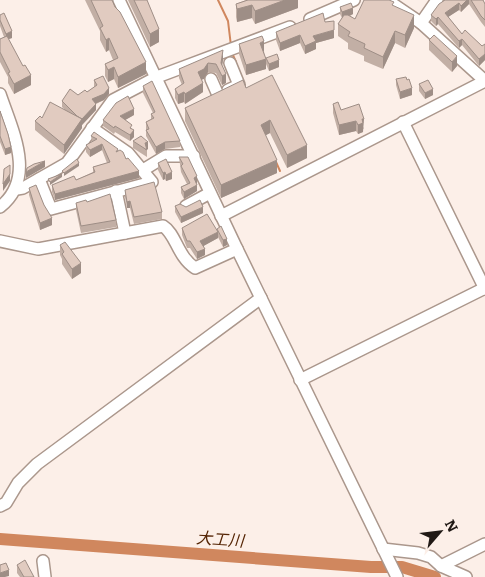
<svg xmlns="http://www.w3.org/2000/svg" width="485" height="577" viewBox="0 0 485 577" font-family="Literata,'Noto Sans JP',serif">
<style>
.lines{fill:none;stroke-linecap:round;stroke-linejoin:round}
.stream{stroke:#d0875e;stroke-width:2}
.river{stroke:#d0875e;stroke-width:12}
.minor-casing{stroke:#ab978c;stroke-width:14}
.minor{stroke:#fff;stroke-width:11}
.wall{fill:#c2afa5}
.shaded-wall{fill:#9e8e86}
.building{fill:#e1cbc0;stroke:#9e8e86}
.labels{text-anchor:middle;stroke-width:4;stroke-linejoin:round;paint-order:stroke}
.water-label{font-size:16px;font-style:italic;fill:#552505;stroke:#fcefe8}
</style>
<rect width="100%" height="100%" fill="#fcefe8"/>
<g class="lines">
<!-- stream -->
<g class="stream">
<path d="M 218,0 L 228,21 L 231,46"/>
<path d="M 232,53 L 236,62"/>
<path d="M 276,162 L 280,171"/>
</g>
<!-- river -->
<path class="river" d="M 0,539 L 371,567 L 402,567 L 435,577"/>
<defs>
<g id="minor">
<path d="M 119,0 L 237,249 L 397,577"/>
<path d="M 387,0 L 421,23 L 485,81"/>
<path d="M 310,19 L 354,0"/>
<path d="M 421,23 L 437,0"/>
<path d="M 211,79 L 218,95"/>
<path d="M 228,90 L 239,85 L 230,63"/>
<path d="M 0,94 C 12,130 37,178 0,207"/>
<path d="M 403,122 L 485,289"/>
<path d="M 143,170 L 166,156 L 194,156"/>
<path d="M 39,179 L 51,209 L 152,182 L 128,153 L 92,128"/>
<path d="M 17,189 L 23,188 L 67,163 L 113,100 L 157,77 L 290,27"/>
<path d="M 116,191 L 125,233"/>
<path d="M 186,206 L 210,193"/>
<path d="M 221,216 L 485,81"/>
<path d="M 0,241 L 38,249 L 163,226 C 176,234 177,256 195,268 L 237,249"/>
<path d="M 300,380 L 485,288"/>
<path d="M 0,506 L 6,503 L 18,483 L 37,464 L 261,298"/>
<path d="M 383,549 L 418,553 L 431,557 L 441,566 L 466,577"/>
<path d="M 43,561 L 45,577"/>
<path d="M 441,566 L 485,544"/>
</g>
</defs>
<!-- minor casing -->
<use href="#minor" class="minor-casing"/>
<!-- minor -->
<use href="#minor" class="minor"/>
</g>
<!-- wall -->
<g class="wall">
<path d="M 85,0 L 113,0 L 113,3 L 146,74 L 118,88 L 114,79 L 108,82 L 105,76 L 105,64 L 113,60 L 109,50 L 106,52 L 100,40 L 100,31 Z"/>
<path d="M 128,0 L 147,0 L 159,42 L 150,47 Z"/>
<path d="M 246,0 L 298,0 L 298,8 L 255,24 L 252,18 L 237,22 L 236,17 L 236,4 Z"/>
<path d="M 445,0 L 483,0 L 485,4 L 485,27 L 481,22 L 469,4 L 461,12 L 459,10 L 448,17 L 462,34 L 482,46 L 485,44 L 485,60 L 479,66 L 462,45 L 459,48 L 438,24 L 436,26 L 431,21 L 431,15 Z"/>
<path d="M 394,6 L 414,28 L 405,48 L 395,43 L 383,69 L 364,61 L 364,56 L 348,49 L 348,43 L 338,36 L 338,24 L 342,18 L 340,14 L 340,7 L 353,14 L 350,16 L 355,19 Z"/>
<path d="M 0,15 L 12,38 L 8,39 L 31,85 L 14,94 L 8,83 L 8,77 L 0,62 L 0,39 L 4,37 L 0,26 Z"/>
<path d="M 276,32 L 334,38 L 316,43 L 316,49 L 305,54 L 300,43 L 280,51 L 276,40 Z"/>
<path d="M 429,40 L 457,66 L 452,72 L 429,50 Z"/>
<path d="M 239,44 L 264,51 L 266,69 L 246,75 L 239,54 Z"/>
<path d="M 266,58 L 279,67 L 269,71 L 266,64 Z"/>
<path d="M 223,60 L 222,66 L 226,83 L 222,85 L 216,73 L 208,72 L 204,79 L 201,79 L 203,92 L 185,104 L 184,102 L 178,104 L 175,98 L 175,89 L 182,85 L 179,78 L 179,69 Z"/>
<path d="M 396,79 L 412,95 L 400,99 L 396,85 Z"/>
<path d="M 94,80 L 109,94 L 104,100 L 96,104 L 96,110 L 82,125 L 82,128 L 64,154 L 35,130 L 35,121 L 64,109 L 62,107 L 62,101 L 87,92 L 94,87 Z"/>
<path d="M 419,84 L 433,95 L 425,99 L 419,91 Z"/>
<path d="M 143,86 L 180,141 L 180,147 L 165,149 L 156,154 L 146,136 L 146,122 L 151,119 L 151,114 L 153,113 L 143,93 Z"/>
<path d="M 246,88 L 307,158 L 287,168 L 270,133 L 265,135 L 277,173 L 221,198 L 185,121 L 185,108 Z"/>
<path d="M 333,104 L 364,128 L 363,129 L 363,132 L 358,134 L 356,131 L 339,135 L 333,113 Z"/>
<path d="M 0,111 L 11,153 L 5,155 L 0,142 Z"/>
<path d="M 134,115 L 125,120 L 132,129 L 134,137 L 130,141 L 115,132 L 114,134 L 103,126 L 103,120 Z"/>
<path d="M 91,136 L 118,150 L 126,159 L 139,178 L 55,200 L 52,192 L 52,185 L 76,180 L 93,172 L 93,167 L 107,163 L 102,150 L 90,157 L 86,152 L 86,145 L 92,142 Z"/>
<path d="M 133,141 L 148,149 L 147,149 L 147,157 L 133,148 Z"/>
<path d="M 179,157 L 197,183 L 196,183 L 197,191 L 184,199 L 181,193 L 181,187 L 187,184 L 181,172 Z"/>
<path d="M 158,163 L 172,179 L 166,181 L 165,179 L 163,180 L 158,170 Z"/>
<path d="M 29,188 L 52,225 L 40,230 L 29,195 Z"/>
<path d="M 125,190 L 162,212 L 162,219 L 134,224 L 130,208 L 127,208 L 125,197 Z"/>
<path d="M 87,202 L 116,220 L 116,227 L 81,233 L 76,210 L 76,203 Z"/>
<path d="M 175,206 L 186,207 L 203,213 L 181,223 L 175,212 Z"/>
<path d="M 182,228 L 217,230 L 217,229 L 227,245 L 223,247 L 218,237 L 218,238 L 203,246 L 205,255 L 197,259 L 190,248 L 187,248 L 182,235 Z"/>
<path d="M 60,245 L 81,273 L 72,279 L 62,264 L 62,259 L 60,255 Z"/>
<path d="M 17,565 L 34,577 L 20,577 L 17,573 Z"/>
</g>
<!-- shaded-wall -->
<g class="shaded-wall">
<path d="M 285,0 L 298,0 L 298,8 L 255,24 L 255,11 Z"/>
<path d="M 467,0 L 469,0 L 469,4 L 461,12 L 461,6 Z"/>
<path d="M 459,3 L 459,10 L 445,19 L 445,13 Z"/>
<path d="M 252,5 L 252,18 L 237,22 L 237,9 Z"/>
<path d="M 353,8 L 353,14 L 342,19 L 342,12 Z"/>
<path d="M 414,15 L 414,28 L 405,48 L 405,35 Z"/>
<path d="M 438,17 L 438,24 L 436,26 L 436,19 Z"/>
<path d="M 159,29 L 159,42 L 150,47 L 150,34 Z"/>
<path d="M 334,30 L 334,38 L 316,43 L 316,49 L 305,54 L 305,46 L 313,36 Z"/>
<path d="M 12,31 L 12,38 L 6,40 L 6,34 Z"/>
<path d="M 395,31 L 395,43 L 383,69 L 383,57 Z"/>
<path d="M 300,35 L 300,43 L 280,51 L 280,43 Z"/>
<path d="M 109,38 L 109,50 L 106,52 L 106,40 Z"/>
<path d="M 462,39 L 462,45 L 459,48 L 459,41 Z"/>
<path d="M 264,41 L 264,51 L 260,52 L 260,43 Z"/>
<path d="M 223,50 L 223,60 L 221,72 L 221,63 Z"/>
<path d="M 485,54 L 485,60 L 479,66 L 479,59 Z"/>
<path d="M 457,56 L 457,66 L 452,72 L 452,62 Z"/>
<path d="M 266,59 L 266,69 L 246,75 L 246,65 Z"/>
<path d="M 279,60 L 279,67 L 269,71 L 269,64 Z"/>
<path d="M 146,62 L 146,74 L 118,88 L 118,77 Z"/>
<path d="M 208,63 L 208,72 L 204,79 L 198,81 L 198,72 Z"/>
<path d="M 114,67 L 114,79 L 108,82 L 108,70 Z"/>
<path d="M 226,74 L 226,83 L 222,85 L 222,76 Z"/>
<path d="M 31,75 L 31,85 L 14,94 L 14,84 Z"/>
<path d="M 203,83 L 203,92 L 185,104 L 185,94 Z"/>
<path d="M 109,88 L 109,94 L 104,100 L 92,105 L 92,99 Z"/>
<path d="M 412,88 L 412,95 L 400,99 L 400,92 Z"/>
<path d="M 433,89 L 433,95 L 425,99 L 425,93 Z"/>
<path d="M 184,92 L 184,102 L 178,104 L 178,95 Z"/>
<path d="M 96,104 L 96,110 L 82,125 L 82,128 L 64,154 L 64,145 L 80,120 Z"/>
<path d="M 134,109 L 134,115 L 120,123 L 120,116 Z"/>
<path d="M 362,119 L 364,119 L 363,132 L 358,134 L 358,125 Z"/>
<path d="M 270,120 L 270,133 L 261,138 L 261,125 Z"/>
<path d="M 356,121 L 356,131 L 339,135 L 339,125 Z"/>
<path d="M 134,130 L 134,137 L 130,141 L 130,135 Z"/>
<path d="M 148,142 L 148,149 L 145,150 L 145,143 Z"/>
<path d="M 165,142 L 165,149 L 156,154 L 156,147 Z"/>
<path d="M 102,144 L 102,150 L 90,157 L 90,150 Z"/>
<path d="M 307,145 L 307,158 L 287,168 L 287,155 Z"/>
<path d="M 11,147 L 11,153 L 5,155 L 5,149 Z"/>
<path d="M 277,160 L 277,173 L 221,198 L 221,185 Z"/>
<path d="M 45,161 L 45,167 L 26,178 L 26,172 Z"/>
<path d="M 79,163 L 79,166 L 64,176 L 64,173 Z"/>
<path d="M 10,165 L 10,181 L 3,191 L 3,184 Z"/>
<path d="M 139,171 L 139,178 L 55,200 L 55,194 Z"/>
<path d="M 165,172 L 165,179 L 163,180 L 163,173 Z"/>
<path d="M 172,172 L 172,179 L 166,181 L 166,175 Z"/>
<path d="M 62,174 L 62,177 L 50,185 L 50,182 Z"/>
<path d="M 197,176 L 197,183 L 194,184 L 194,178 Z"/>
<path d="M 197,185 L 197,191 L 184,199 L 184,192 Z"/>
<path d="M 130,201 L 130,208 L 127,208 L 127,202 Z"/>
<path d="M 203,207 L 203,213 L 181,223 L 181,217 Z"/>
<path d="M 52,218 L 52,225 L 40,230 L 40,223 Z"/>
<path d="M 218,232 L 218,238 L 200,248 L 200,241 Z"/>
<path d="M 227,239 L 227,245 L 223,247 L 223,240 Z"/>
<path d="M 205,249 L 205,255 L 197,259 L 197,252 Z"/>
<path d="M 81,263 L 81,273 L 72,279 L 72,269 Z"/>
<path d="M 9,570 L 9,576 L 5,577 L 0,577 L 0,573 Z"/>
</g>
<!-- building -->
<g class="building">
<path d="M 91,0 L 112,0 L 115,7 L 120,12 L 146,62 L 118,77 L 114,67 L 108,70 L 105,64 L 118,58 L 109,38 L 106,40 L 100,28 L 103,26 Z"/>
<path d="M 134,0 L 147,0 L 159,29 L 150,34 Z"/>
<path d="M 248,0 L 285,0 L 255,11 L 252,5 L 237,9 L 236,4 Z"/>
<path d="M 364,0 L 389,0 L 394,2 L 392,5 L 414,15 L 405,35 L 395,31 L 383,57 L 364,48 L 365,44 L 348,36 L 350,32 L 338,24 L 344,15 L 348,15 L 355,19 Z"/>
<path d="M 445,0 L 467,0 L 461,6 L 459,3 L 445,13 L 462,34 L 465,30 L 482,46 L 485,44 L 485,54 L 479,59 L 462,39 L 459,41 L 438,17 L 436,19 L 431,15 L 439,4 Z"/>
<path d="M 471,0 L 483,0 L 485,4 L 485,20 L 481,16 Z"/>
<path d="M 351,3 L 353,8 L 342,12 L 340,7 Z"/>
<path d="M 4,13 L 12,31 L 6,34 L 0,20 L 0,15 Z"/>
<path d="M 323,13 L 325,22 L 334,21 L 334,30 L 313,36 L 316,41 L 305,46 L 300,35 L 280,43 L 276,32 Z"/>
<path d="M 434,35 L 457,56 L 452,62 L 429,40 Z"/>
<path d="M 7,36 L 23,66 L 25,65 L 31,75 L 14,84 L 8,73 L 10,72 L 0,52 L 0,39 Z"/>
<path d="M 262,36 L 264,41 L 260,43 L 266,59 L 246,65 L 239,44 Z"/>
<path d="M 223,50 L 221,63 L 226,74 L 222,76 L 216,64 L 208,63 L 204,69 L 198,72 L 203,83 L 185,94 L 184,92 L 178,95 L 175,89 L 184,83 L 179,69 Z"/>
<path d="M 277,54 L 279,60 L 269,64 L 266,58 Z"/>
<path d="M 272,75 L 307,145 L 287,155 L 270,120 L 261,125 L 277,160 L 221,185 L 185,108 L 243,80 L 246,88 Z"/>
<path d="M 103,76 L 109,88 L 104,94 L 92,99 L 96,104 L 82,119 L 77,116 L 62,101 L 70,89 L 78,95 L 85,90 L 87,92 L 97,85 L 94,80 Z"/>
<path d="M 406,77 L 407,80 L 409,79 L 412,88 L 400,92 L 396,79 Z"/>
<path d="M 428,80 L 433,89 L 425,93 L 419,84 Z"/>
<path d="M 152,81 L 180,141 L 165,142 L 156,147 L 146,130 L 149,129 L 146,122 L 154,118 L 151,114 L 155,112 L 143,86 Z"/>
<path d="M 128,96 L 134,109 L 120,116 L 132,125 L 130,128 L 134,130 L 130,135 L 115,126 L 114,128 L 103,120 L 116,103 Z"/>
<path d="M 50,102 L 82,119 L 64,145 L 35,121 L 40,116 L 42,118 Z"/>
<path d="M 338,102 L 341,110 L 359,104 L 364,119 L 362,119 L 363,123 L 358,125 L 356,121 L 339,125 L 333,104 Z"/>
<path d="M 0,111 L 8,134 L 11,147 L 5,149 L 0,136 Z"/>
<path d="M 94,132 L 118,149 L 116,152 L 120,150 L 123,152 L 126,159 L 128,158 L 139,171 L 55,194 L 52,185 L 74,176 L 76,180 L 95,172 L 93,167 L 110,162 L 102,144 L 90,150 L 86,145 L 97,139 L 91,136 Z"/>
<path d="M 141,136 L 148,142 L 145,143 L 147,150 L 133,141 Z"/>
<path d="M 179,157 L 188,157 L 197,176 L 194,178 L 197,185 L 184,192 L 181,187 L 190,183 L 181,166 L 183,164 Z"/>
<path d="M 77,159 L 79,163 L 64,173 L 62,171 Z"/>
<path d="M 166,159 L 172,172 L 166,175 L 165,172 L 163,173 L 158,163 Z"/>
<path d="M 45,161 L 26,172 L 27,168 L 34,164 Z"/>
<path d="M 10,165 L 10,174 L 3,184 L 4,169 Z"/>
<path d="M 62,174 L 50,182 L 48,179 Z"/>
<path d="M 154,182 L 162,212 L 134,217 L 130,201 L 127,202 L 125,190 Z"/>
<path d="M 36,185 L 44,205 L 52,218 L 40,223 L 29,188 Z"/>
<path d="M 110,194 L 116,220 L 81,226 L 76,203 L 86,200 L 87,202 Z"/>
<path d="M 200,200 L 203,207 L 181,217 L 175,206 L 180,204 L 186,207 Z"/>
<path d="M 207,214 L 218,232 L 200,241 L 205,249 L 197,252 L 190,241 L 187,241 L 182,228 Z"/>
<path d="M 221,226 L 227,239 L 223,240 L 217,229 Z"/>
<path d="M 65,242 L 81,263 L 72,269 L 62,254 L 64,252 L 60,245 Z"/>
<path d="M 25,560 L 34,577 L 24,577 L 17,565 Z"/>
<path d="M 6,563 L 9,570 L 0,573 L 0,565 Z"/>
</g>
<g class="labels">
<!-- water labels -->
<g class="water-label">
<text transform="translate(220 539) rotate(4)" y="6">大工川</text>
</g>
</g>
<!-- north arrow -->
<g transform="translate(440 532) rotate(62)" stroke="#fcefe8" stroke-width="4" paint-order="stroke">
<path d="M0-4L9 19L0 12L-9 19Z" fill="#201915"/>
<text y="-8" font-size="14" font-weight="bold" text-anchor="middle" fill="#201915">N</text>
</g>
</svg>
